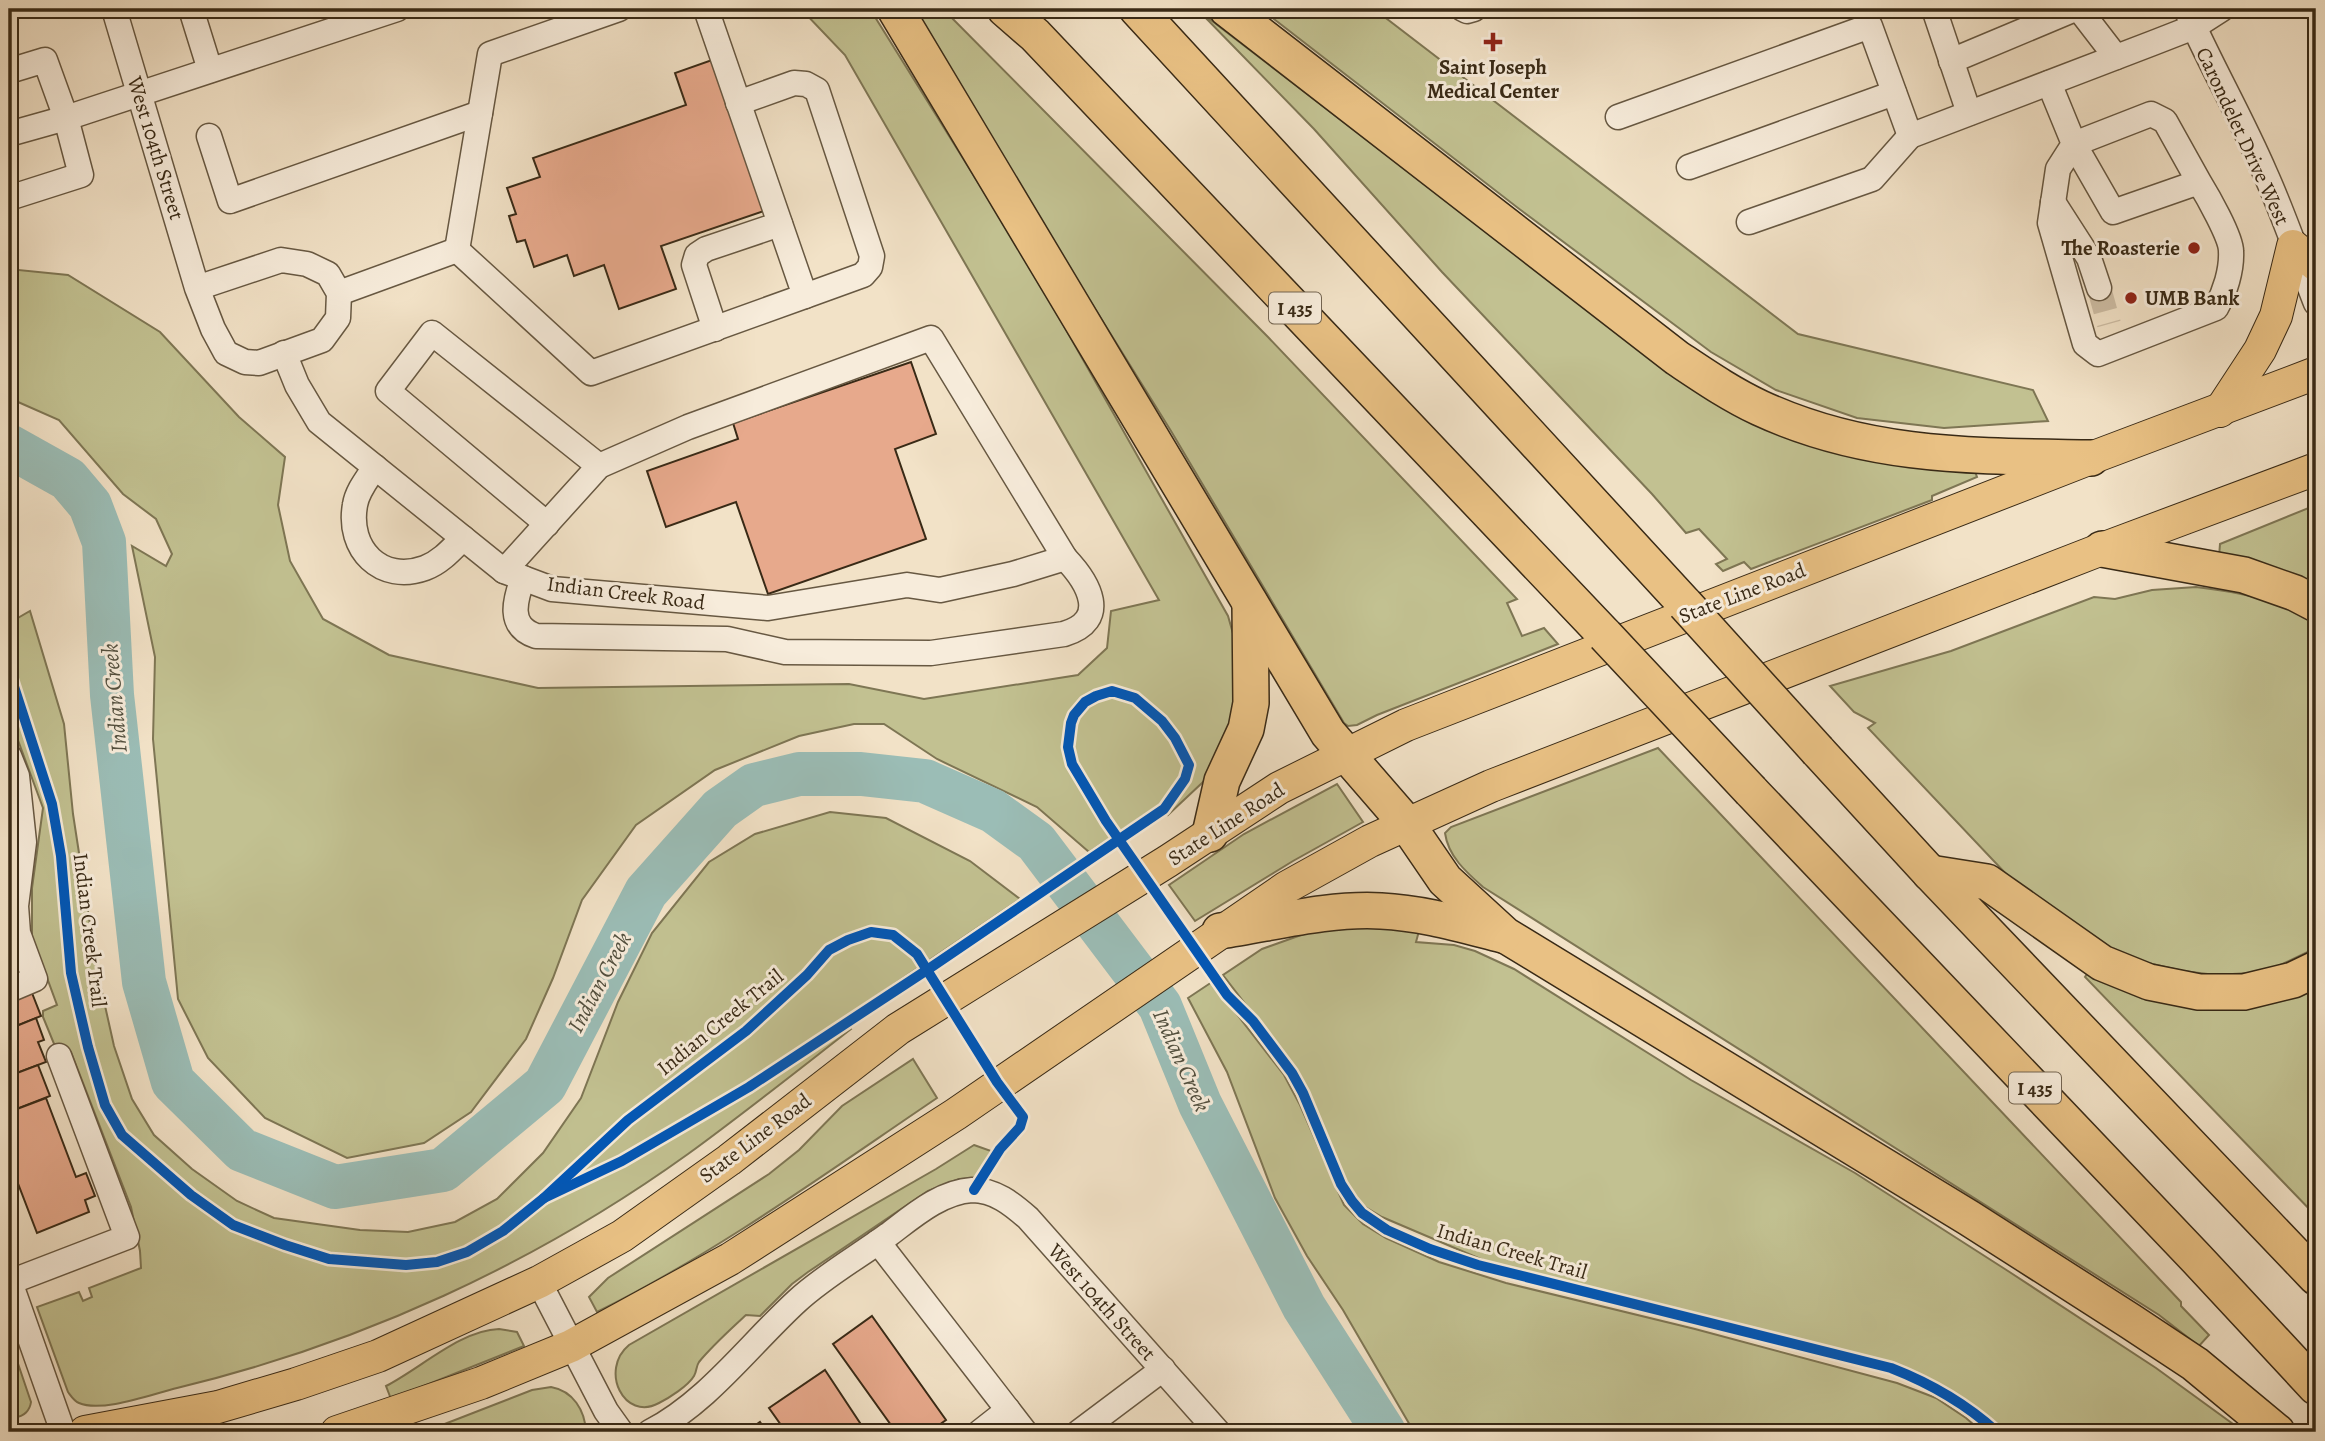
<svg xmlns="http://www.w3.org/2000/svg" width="2325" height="1441" viewBox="0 0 2325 1441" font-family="Alegreya,serif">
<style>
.green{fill:#c2c191;stroke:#7e7654;stroke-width:2}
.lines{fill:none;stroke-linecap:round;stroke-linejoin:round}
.stream{stroke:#748276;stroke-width:7}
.river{stroke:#9bbdb6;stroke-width:44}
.building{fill:#e7a98c;stroke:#392a16;stroke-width:2}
.minor-tunnel{stroke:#cdbda4;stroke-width:24;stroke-dasharray:24 12;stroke-linecap:butt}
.minor-casing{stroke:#675842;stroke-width:27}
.major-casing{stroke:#392a16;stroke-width:34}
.highway-casing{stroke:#392a16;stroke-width:38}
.minor{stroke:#f7ecdb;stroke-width:24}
.major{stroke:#e9c184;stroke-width:32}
.highway{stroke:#e9c184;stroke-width:35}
.highway-bridge-casing{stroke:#392a16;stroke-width:38;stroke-linecap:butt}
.highway-bridge{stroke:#e9c184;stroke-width:35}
.cycleway-casing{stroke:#f7ecdb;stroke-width:15}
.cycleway{stroke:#0057b8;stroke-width:10}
.poi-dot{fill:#8f2418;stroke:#f7ecdb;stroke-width:2.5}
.labels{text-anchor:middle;stroke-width:6;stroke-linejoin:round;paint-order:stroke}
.shield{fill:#f7ecdb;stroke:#726451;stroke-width:2}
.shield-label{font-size:19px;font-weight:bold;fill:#392a16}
.poi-label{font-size:21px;font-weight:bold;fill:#392a16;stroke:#f7ecdb}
.street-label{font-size:21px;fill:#392a16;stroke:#f7ecdb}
.water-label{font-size:23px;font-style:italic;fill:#524f3e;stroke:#f7ecdb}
</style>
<rect width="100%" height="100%" fill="#f2e2c7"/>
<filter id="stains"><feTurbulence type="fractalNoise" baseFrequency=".00286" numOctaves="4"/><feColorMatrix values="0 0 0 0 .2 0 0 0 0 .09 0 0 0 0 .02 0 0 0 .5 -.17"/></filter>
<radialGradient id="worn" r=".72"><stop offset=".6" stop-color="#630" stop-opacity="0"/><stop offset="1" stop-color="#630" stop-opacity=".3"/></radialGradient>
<!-- green -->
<g class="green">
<path d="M 801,9 L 870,9 L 1030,266 L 1228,616 L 1240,658 L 1242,688 L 1219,759 L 1203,782 L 1168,815 L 1161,804 L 1089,852 L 1037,807 L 937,759 L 884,724 L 854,724 L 799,736 L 715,770 L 636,825 L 582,900 L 553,978 L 526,1039 L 471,1112 L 424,1143 L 347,1158 L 265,1118 L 208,1058 L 178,999 L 153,739 L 155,657 L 132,546 L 166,566 L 172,554 L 156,519 L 123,494 L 59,420 L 9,398 L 9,269 L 68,275 L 160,332 L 239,417 L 285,457 L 278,505 L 290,561 L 323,619 L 389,655 L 538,688 L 849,684 L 924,699 L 1078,675 L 1107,648 L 1111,611 L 1159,600 L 845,55 Z"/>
<path d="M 914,9 L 943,9 L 1268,337 L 1517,599 L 1507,603 L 1522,636 L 1544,628 L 1558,644 L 1377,715 L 1357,725 L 1348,726 L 1344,723 L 1171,431 L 1049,235 Z"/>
<path d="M 1261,9 L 1374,9 L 1798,334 L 2033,390 L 2048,421 L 1944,428 L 1857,418 L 1776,390 L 1711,352 L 1518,208 Z"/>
<path d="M 1199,11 L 1479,226 L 1653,354 L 1974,469 L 1977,477 L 1932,496 L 1932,500 L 1751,569 L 1744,562 L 1723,571 L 1716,564 L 1727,559 L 1699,529 L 1686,533 L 1652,494 L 1442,272 L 1314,129 Z"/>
<path d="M 2316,505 L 2316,590 L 2219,557 L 2220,544 Z"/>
<path d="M 2196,587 C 2237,592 2281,599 2316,624 L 2316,948 L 2276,967 L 2249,973 L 2216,975 L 2183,971 L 2144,962 L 2110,948 L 2008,876 L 1868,728 L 1875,723 L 1854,712 L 1830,686 L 1951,651 L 2094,597 L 2115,599 L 2152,590 Z"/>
<path d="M 9,610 L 16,619 L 30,611 L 64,724 L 73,814 L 97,970 L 114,1046 L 132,1099 L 154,1135 L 192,1169 L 237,1201 L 274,1218 L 360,1230 L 408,1232 L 455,1222 L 497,1199 L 543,1153 L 581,1098 L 618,1002 L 652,933 L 709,862 L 755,834 L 830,812 L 886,818 L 970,861 L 1020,899 L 845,1017 L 851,1029 C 797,1071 743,1114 688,1154 C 535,1264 360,1344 177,1388 C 152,1394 102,1413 79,1403 C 74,1401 71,1396 68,1392 L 37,1307 L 79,1292 L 83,1301 L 92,1297 L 89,1288 L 141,1268 L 140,1251 L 131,1207 L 71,1052 L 59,1056 L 43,1017 L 43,1011 L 57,1005 L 32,937 L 32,888 L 43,808 L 9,716 Z"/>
<path d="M 1658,748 L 2181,1302 L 2181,1306 L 2209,1335 L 2199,1346 L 2159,1315 L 1483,887 C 1466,872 1448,856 1445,833 L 1451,827 Z"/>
<path d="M 1337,784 L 1363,822 L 1293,861 L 1195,921 L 1169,885 L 1244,834 Z"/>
<path d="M 1329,925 L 1419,931 L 1416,942 L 1454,945 L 1475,951 L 1514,969 L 1691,1080 L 1855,1173 L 2008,1271 L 2156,1368 L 2244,1432 L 2002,1432 C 1976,1406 1945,1385 1912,1371 L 1497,1266 L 1382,1217 L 1362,1205 L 1349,1187 L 1338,1169 L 1305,1086 L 1286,1057 L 1223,975 L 1262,949 Z"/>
<path d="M 2089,971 L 2316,980 L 2316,1216 L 2085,977 Z"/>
<path d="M 1212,982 L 1284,1075 L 1300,1105 L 1344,1205 L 1363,1224 L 1386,1238 L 1439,1262 L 1506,1283 L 1695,1329 L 1897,1383 L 1936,1398 L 1966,1418 L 1982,1432 L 1414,1432 L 1343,1310 L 1307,1256 L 1275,1198 L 1227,1072 L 1188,998 Z"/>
<path d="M 913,1059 L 937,1098 C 826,1173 718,1252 597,1312 L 589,1297 L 608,1278 L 769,1174 L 799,1150 L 842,1106 Z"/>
<path d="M 974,1145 L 991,1151 L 976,1178 L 959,1179 L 928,1191 L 808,1272 L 792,1284 L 760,1316 L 746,1315 C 730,1330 713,1345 699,1362 C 696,1366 697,1371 694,1376 C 688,1386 669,1398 659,1403 C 624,1422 599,1370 629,1345 L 936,1169 Z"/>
<path d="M 499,1329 L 517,1332 L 524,1346 L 391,1399 L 386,1386 C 421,1368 461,1330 499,1329 Z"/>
<path d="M 9,1337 L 31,1402 C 30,1410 24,1417 15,1417 L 14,1412 L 9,1413 Z"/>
<path d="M 551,1387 C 573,1391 585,1410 586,1432 L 424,1432 L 532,1390 Z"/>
</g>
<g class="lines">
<!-- stream -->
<path class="stream" d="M 1367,1432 L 1374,1417"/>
<!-- river -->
<path class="river" d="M 9,446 L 68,479 L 90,505 L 104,542 L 112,695 L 144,982 L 173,1082 L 242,1150 L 335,1187 L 443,1170 L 545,1085 L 646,892 L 720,809 L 754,785 L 799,774 L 861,774 L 925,781 L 993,811 L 1036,842 L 1160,1006 L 1200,1104 L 1304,1307 L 1384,1432"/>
</g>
<!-- building -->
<g class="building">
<path d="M 712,60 L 764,211 L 661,246 L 676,289 L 619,309 L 604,265 L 574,276 L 567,255 L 534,267 L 525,240 L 517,242 L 509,216 L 516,214 L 507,188 L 540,177 L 533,158 L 686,105 L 675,73 Z"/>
<path d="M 911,362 L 936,434 L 895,449 L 926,539 L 768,594 L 736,502 L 666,527 L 647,471 L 738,439 L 733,423 Z"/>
<path d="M 32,993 L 41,1016 L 9,1029 L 9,1002 Z"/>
<path d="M 36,1018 L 44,1040 L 38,1042 L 46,1062 L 9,1076 L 9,1029 Z"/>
<path d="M 38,1065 L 50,1096 L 9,1112 L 9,1076 Z"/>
<path d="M 46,1098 L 76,1177 L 86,1173 L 95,1196 L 85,1200 L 89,1212 L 37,1233 L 9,1160 L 9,1112 Z"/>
<path d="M 872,1316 L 946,1420 L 929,1432 L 896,1432 L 833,1344 Z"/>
<path d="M 825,1370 L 866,1432 L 786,1432 L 769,1408 Z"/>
<path d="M 760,1422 L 767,1432 L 746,1432 Z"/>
</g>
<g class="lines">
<!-- minor-tunnel -->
<path class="minor-tunnel" d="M 2099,288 L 2109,324"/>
<defs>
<g id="minor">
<path d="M 114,9 L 197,288 L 213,329 L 226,353 L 245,362 L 259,363 L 322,340 L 338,318 L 339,293 L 328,274 L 307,264 L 281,260 L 197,288"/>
<path d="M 191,9 L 210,70"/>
<path d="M 1463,9 L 1467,11 L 1474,9"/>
<path d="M 1934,9 L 1969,113"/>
<path d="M 2079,9 L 2116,57"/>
<path d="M 2186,9 C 2210,64 2241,117 2265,173 C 2284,215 2299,260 2316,303"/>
<path d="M 1951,61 L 2075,9"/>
<path d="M 9,71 L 45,60 L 66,118 L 81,175 L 9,198"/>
<path d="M 2049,83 L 2074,144 L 2113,212 L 2199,182 L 2165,121 L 2151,114 L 2074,144 L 2058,169 L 2050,223 L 2085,344 L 2098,354 L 2216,308 C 2225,292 2232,270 2231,251 C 2231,237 2207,195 2199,182"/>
<path d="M 738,103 L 794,83 L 806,84 L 817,90 L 872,256 L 870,267 L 863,275 L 805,296"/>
<path d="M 1618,117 L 1870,26 L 1910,136 L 2153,43 L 2194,27 L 2222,9"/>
<path d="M 9,134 L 66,118 L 397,9"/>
<path d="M 209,136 L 230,201 L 480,113"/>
<path d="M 1689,167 L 1894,93"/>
<path d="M 2053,202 L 2089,258 L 2099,288"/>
<path d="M 1749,222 L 1872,179 L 1910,136"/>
<path d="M 457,250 L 591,373 L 805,296 L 706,9"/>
<path d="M 457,250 L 490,54 L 619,9"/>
<path d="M 339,293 L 457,250"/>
<path d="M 715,329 L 694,265 L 697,255 L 706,249 L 780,224"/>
<path d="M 284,353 L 297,385 L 319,422 L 504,571 L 552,589 L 768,608 L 907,585 L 940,590 L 1013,574 L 1065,558"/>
<path d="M 375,467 C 368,478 357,491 355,505 C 347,549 381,584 425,568 C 441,562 452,549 463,538"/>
<path d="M 547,524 L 388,391 L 432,333 L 599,466"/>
<path d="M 504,571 L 599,466 L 688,427 L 931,338 L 1065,558 C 1089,583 1110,620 1064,634 L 931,653 L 785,652 L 727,639 L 536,636 C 507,626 515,600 523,578"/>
<path d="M 9,756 L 17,776 L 24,842 L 16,906 L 18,933 L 35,979 L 9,990"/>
<path d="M 878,1242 L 1025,1432"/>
<path d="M 9,1279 L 63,1432"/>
<path d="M 10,1282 L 127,1237 L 59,1056"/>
<path d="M 539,1282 L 606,1411 L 621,1432"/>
<path d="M 650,1432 C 708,1402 749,1345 797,1301 C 824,1276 858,1257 888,1235 C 912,1217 940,1192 972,1190 C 995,1190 1012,1204 1028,1218 L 1218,1432"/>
<path d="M 980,1432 L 1008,1410"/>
<path d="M 1079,1432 L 1163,1369"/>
</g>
<g id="major">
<path d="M 2220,411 L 2260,350 L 2276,316 L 2293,246 L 2316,265"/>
<path d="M 85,1432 L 218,1407 L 296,1384 L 378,1356 L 539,1282 L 622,1236 L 729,1160 L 898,1029 L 1168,861 L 1279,788 L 1406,725 L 2091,458 L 2316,373"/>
<path d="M 337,1432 L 481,1383 L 571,1346 L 730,1259 L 956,1114 L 1287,887 L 1370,841 L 1491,786 L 2102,549 L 2316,469"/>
</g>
<g id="highway">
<path d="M 895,9 L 1328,733 L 1406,823 L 1445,880 L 1505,935 L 1969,1218 L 2130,1321 L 2195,1364 L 2277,1432"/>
<path d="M 1005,9 L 1035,35 L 1605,635"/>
<path d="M 1137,9 L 1685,604"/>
<path d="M 1227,9 L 1677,358 C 1704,376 1730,394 1760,408 C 1868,458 1975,456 2091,458"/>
<path d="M 2102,549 L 2244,575 L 2295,593 L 2316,604"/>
<path d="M 1818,751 L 1930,873 L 2316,1277"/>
<path d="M 1751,791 L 2196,1258 L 2316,1387"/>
<path d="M 1210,834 L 1222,781 L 1246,729 L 1251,703 L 1250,603"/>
<path d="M 1930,873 L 1987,882 L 2102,963 L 2149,982 L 2199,992 L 2244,992 L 2293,980 L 2316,969"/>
<path d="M 1220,931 C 1273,923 1328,908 1381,911 C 1423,913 1463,925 1503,935"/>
</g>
</defs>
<!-- minor casing -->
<use href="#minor" class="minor-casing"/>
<!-- major casing -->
<use href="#major" class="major-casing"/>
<!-- highway casing -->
<use href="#highway" class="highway-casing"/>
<!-- minor -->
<use href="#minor" class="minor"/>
<!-- major -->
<use href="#major" class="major"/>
<!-- highway -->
<use href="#highway" class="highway"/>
<defs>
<g id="highway-bridge">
<path d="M 1685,604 L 1818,751"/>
<path d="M 1605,635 L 1751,791"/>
</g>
</defs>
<!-- highway-bridge casing -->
<use href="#highway-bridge" class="highway-bridge-casing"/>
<!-- highway-bridge -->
<use href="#highway-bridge" class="highway-bridge"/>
<defs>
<g id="cycleway">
<path d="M 9,671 L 52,804 L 61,856 L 71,973 L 88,1047 L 105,1105 L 122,1135 L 191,1195 L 233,1225 L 285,1245 L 329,1259 L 406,1265 L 437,1262 L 467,1252 L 503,1231 L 544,1198 L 628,1120 L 746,1031 L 807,975 L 829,950 L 848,940 L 871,932 L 893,935 L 917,954 L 997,1082 L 1023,1117 L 1020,1127 L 1000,1149 L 974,1190"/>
<path d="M 544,1198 L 622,1161 L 749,1087 L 930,968 L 1164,809 L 1185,779 L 1189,765 L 1175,738 L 1162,721 L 1135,698 L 1112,691 L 1096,696 L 1085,702 L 1074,715 L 1071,723 L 1068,747 L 1072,764 L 1106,821 L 1227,995 L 1253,1021 L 1292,1073 L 1303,1093 L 1341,1184 L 1352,1201 L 1362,1213 L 1387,1230 L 1430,1249 L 1478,1265 L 1891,1368 C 1932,1384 1965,1403 1997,1432"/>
</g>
</defs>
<!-- cycleway casing -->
<use href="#cycleway" class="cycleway-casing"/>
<!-- cycleway -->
<use href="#cycleway" class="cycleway"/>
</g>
<!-- markers -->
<g class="poi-dot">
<path d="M1489.5 31.5h7v7h7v7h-7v7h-7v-7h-7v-7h7z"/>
<circle cx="2194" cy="248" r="7"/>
<circle cx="2131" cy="298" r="7"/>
</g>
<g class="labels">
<!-- shield labels -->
<g class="shield">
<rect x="1269" y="292.5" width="52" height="31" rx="5"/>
<rect x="2009" y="1072.5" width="52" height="31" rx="5"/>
</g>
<g class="shield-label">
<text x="1295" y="315">I 435</text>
<text x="2035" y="1095">I 435</text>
</g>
<!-- poi labels -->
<g class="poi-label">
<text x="1493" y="74">Saint Joseph<tspan x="1493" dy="24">Medical Center</tspan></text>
<text x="2180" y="255" text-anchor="end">The Roasterie</text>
<text x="2145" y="305" text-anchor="start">UMB Bank</text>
</g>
<!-- street labels -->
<g class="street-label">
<text transform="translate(2243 136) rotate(65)" y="7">Carondelet Drive West</text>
<text transform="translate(156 148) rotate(73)" y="7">West 104th Street</text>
<text transform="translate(626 593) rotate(7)" y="7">Indian Creek Road</text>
<text transform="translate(1742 593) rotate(-21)" y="7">State Line Road</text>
<text transform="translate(1226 824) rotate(-33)" y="7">State Line Road</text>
<text transform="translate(90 930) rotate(83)" y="7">Indian Creek Trail</text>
<text transform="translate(720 1022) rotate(-39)" y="7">Indian Creek Trail</text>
<text transform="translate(755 1138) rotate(-37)" y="7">State Line Road</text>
<text transform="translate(1512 1251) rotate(16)" y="7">Indian Creek Trail</text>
<text transform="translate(1102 1302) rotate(48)" y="7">West 104th Street</text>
</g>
<!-- water labels -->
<g class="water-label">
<text transform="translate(114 698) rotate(-95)" y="8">Indian Creek</text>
<text transform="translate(599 982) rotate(-62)" y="8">Indian Creek</text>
<text transform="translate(1182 1060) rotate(66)" y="8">Indian Creek</text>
</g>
</g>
<!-- margin -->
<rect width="2325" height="1441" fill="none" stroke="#f2e2c7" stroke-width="35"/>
<rect x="10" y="10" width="2304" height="1420" fill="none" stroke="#392a16" stroke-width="3.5"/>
<rect x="18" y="18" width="2290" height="1406" fill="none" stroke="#392a16" stroke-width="2"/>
<rect width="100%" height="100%" filter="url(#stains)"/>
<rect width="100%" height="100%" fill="url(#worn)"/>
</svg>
